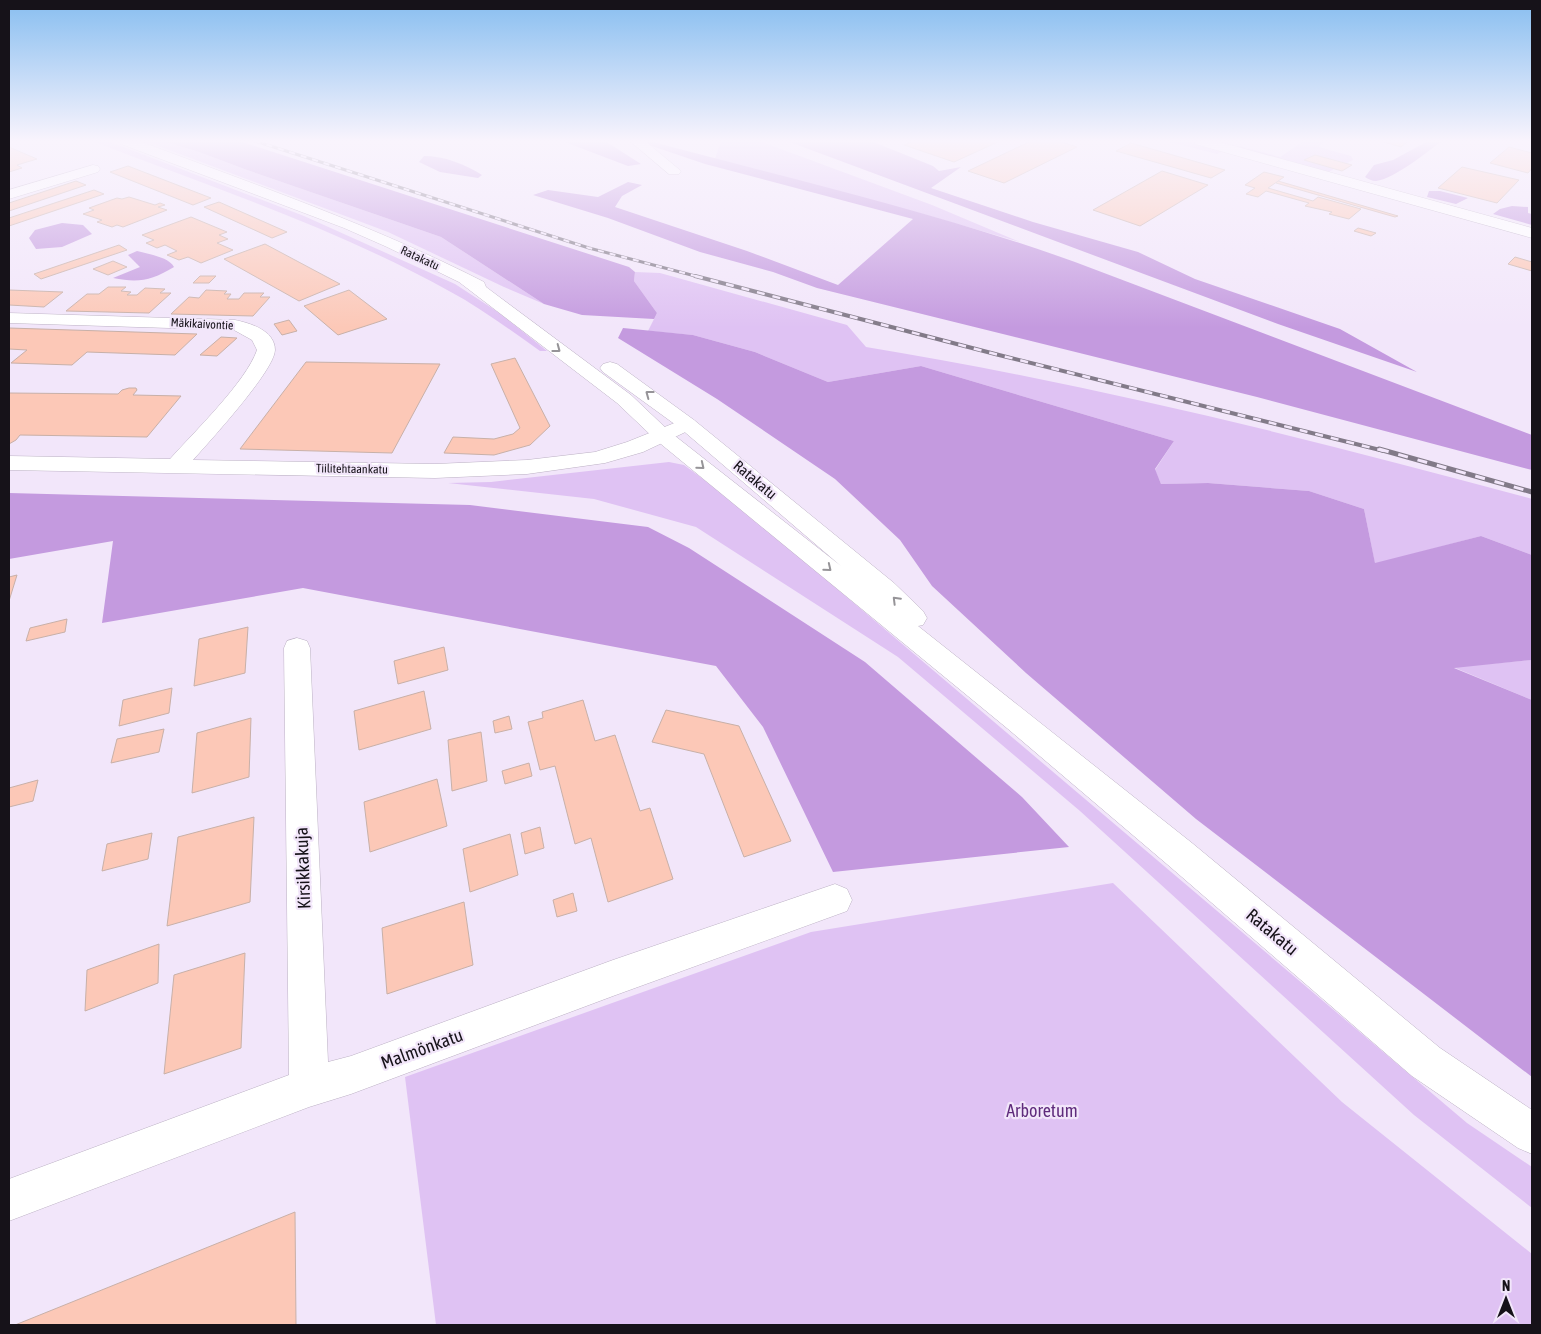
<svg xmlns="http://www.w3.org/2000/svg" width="1541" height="1334" viewBox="0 0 1541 1334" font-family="'Asap Condensed',sans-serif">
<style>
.green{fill:#dfc2f3}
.forest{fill:#c49adf}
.building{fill:#fcc8b7;stroke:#c8b0a8}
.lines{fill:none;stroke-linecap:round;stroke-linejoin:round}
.street-casing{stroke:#bcb1c4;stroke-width:1}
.secondary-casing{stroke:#bcb1c4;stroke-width:1}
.street{fill:#fff;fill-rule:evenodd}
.secondary{fill:#fff;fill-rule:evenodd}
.rail-far2-casing{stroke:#827a88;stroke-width:3}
.rail-far1-casing{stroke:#827a88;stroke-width:4}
.rail-casing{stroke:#827a88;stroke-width:5}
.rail-far2{stroke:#f2e6fa;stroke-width:2;stroke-dasharray:6;stroke-linecap:butt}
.rail-far1{stroke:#f2e6fa;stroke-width:2.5;stroke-dasharray:8;stroke-linecap:butt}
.rail{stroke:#f2e6fa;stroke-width:3;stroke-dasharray:10;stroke-linecap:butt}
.oneway{stroke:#969498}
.labels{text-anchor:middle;stroke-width:4.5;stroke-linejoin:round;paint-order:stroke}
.far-street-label{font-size:12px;fill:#161219;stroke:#f2e6fa}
.street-label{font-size:15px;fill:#161219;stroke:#f2e6fa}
.near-street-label{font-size:18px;fill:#161219;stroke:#f2e6fa}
.near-park-label{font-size:18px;fill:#5f2b7c;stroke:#f2e6fa}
</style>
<rect width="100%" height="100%" fill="#f2e6fa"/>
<!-- green -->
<g class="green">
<path d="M 92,141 L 108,141 L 304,216 L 455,284 L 501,314 L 547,351 L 540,351 C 510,330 481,308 449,291 C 338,229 211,187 92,141 Z"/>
<path d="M 145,141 L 163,141 L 199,152 L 247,170 L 441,237 L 544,304 L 504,287 L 388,232 Z"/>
<path d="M 721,141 L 759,141 L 770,145 L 932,205 L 1020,242 L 923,214 L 715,159 Z"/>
<path d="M 1165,141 L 1187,141 L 1223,151 L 1217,154 Z"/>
<path d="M 1304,141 L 1324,141 L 1319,147 L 1351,156 L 1353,160 L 1347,163 L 1328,160 L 1328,163 L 1334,169 L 1329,172 L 1232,147 L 1240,146 L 1280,157 Z"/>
<path d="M 635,272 L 660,273 L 847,325 L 866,347 C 1091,384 1312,439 1532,499 L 1532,555 L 1481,536 L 1375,564 L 1364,509 L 1309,491 L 1208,483 L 1161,484 L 1155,470 L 1174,441 L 921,366 L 828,382 L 755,352 L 693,335 L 648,331 L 657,313 L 634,281 Z"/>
<path d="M 669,462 L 684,465 L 736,503 L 1467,1123 L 1532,1167 L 1532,1208 L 1414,1115 L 1080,811 L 898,657 L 696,527 L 594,499 L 448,483 L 491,482 Z"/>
<path d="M 1532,660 L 1532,700 L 1453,667 Z"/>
<path d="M 1113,883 L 1342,1102 L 1532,1254 L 1532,1325 L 436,1325 L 405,1077 L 811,932 Z"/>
</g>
<!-- forest -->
<g class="forest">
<path d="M 163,141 L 239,141 L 629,267 L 635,272 L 634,281 L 657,313 L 654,319 L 582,315 L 544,304 L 441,237 L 247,170 L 199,152 Z"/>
<path d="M 562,141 L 605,141 L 641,164 L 628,166 Z"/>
<path d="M 642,141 L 649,141 C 791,179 936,212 1075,262 L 1532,435 L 1532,470 L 1257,397 L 817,288 L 773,272 L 700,252 L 608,218 L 533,195 L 548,190 L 598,197 L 628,182 L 642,185 L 622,196 L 615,207 L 747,251 L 838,285 L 913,219 L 705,164 L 643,143 Z"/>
<path d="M 787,141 L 871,141 L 933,166 L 939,171 L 961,167 L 931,188 L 1033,222 L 1138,252 L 1195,279 L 1340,329 L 1417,372 L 1278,324 Z"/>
<path d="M 1428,141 L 1442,141 C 1427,152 1394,179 1376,181 C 1372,181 1368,179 1365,177 L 1374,165 L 1393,160 Z"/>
<path d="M 424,156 C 444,156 465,164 482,175 L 478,178 L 440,172 L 419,162 Z"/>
<path d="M 1429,191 L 1440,191 L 1468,198 L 1456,204 L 1427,197 Z"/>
<path d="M 1512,206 L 1528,207 L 1528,213 L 1532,214 L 1532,225 L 1493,214 L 1500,209 Z"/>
<path d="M 62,223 L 83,225 L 92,234 L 62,247 L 36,249 L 29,238 L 35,230 Z"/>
<path d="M 137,251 C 148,254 169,257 174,267 C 151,281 138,283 113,278 L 140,267 L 128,255 Z"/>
<path d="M 623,328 L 693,335 L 755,352 L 828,382 L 921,366 L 1174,441 L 1155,469 L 1161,484 L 1208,483 L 1309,491 L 1364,509 L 1375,563 L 1481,536 L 1532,555 L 1532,660 L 1454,668 L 1532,700 L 1532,1077 L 1196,819 L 1026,673 L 932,586 L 900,540 L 835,479 L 717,399 L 618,338 Z"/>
<path d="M 9,493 L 470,505 L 648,527 L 689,548 L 865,662 L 1022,797 L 1069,847 L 833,872 L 763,727 L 716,666 L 303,588 L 102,623 L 113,541 L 9,559 Z"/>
</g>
<!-- building -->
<g class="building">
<path d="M 913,141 L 1000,141 L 954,162 L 904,145 Z"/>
<path d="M 1031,141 L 1059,141 L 1077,147 L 1004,183 L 968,171 Z"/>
<path d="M 1380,141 L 1408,141 L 1401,147 Z"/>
<path d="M 1131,143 L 1225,170 L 1211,178 L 1116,151 Z"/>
<path d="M 9,147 L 37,159 L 17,165 L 22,168 L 9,172 Z"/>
<path d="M 1509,147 L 1532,153 L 1532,168 L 1528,173 L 1490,163 Z"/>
<path d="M 1315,155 L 1352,165 L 1342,171 L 1304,160 Z"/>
<path d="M 128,166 L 211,198 L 193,205 L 110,172 Z"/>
<path d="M 1462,167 L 1519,180 L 1497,203 L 1438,188 Z"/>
<path d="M 1162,171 L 1208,185 L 1140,226 L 1093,210 Z"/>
<path d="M 1264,172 L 1284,177 L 1268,188 L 1313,201 L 1318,197 L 1361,209 L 1349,219 L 1329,214 L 1332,212 L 1305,206 L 1309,203 L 1266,191 L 1258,197 L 1246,194 L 1255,188 L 1245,185 Z"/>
<path d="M 76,181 L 86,185 L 9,211 L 9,203 Z"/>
<path d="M 1278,181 L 1398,216 L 1395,217 L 1276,183 Z"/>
<path d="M 94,190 L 104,194 L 9,226 L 9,218 Z"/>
<path d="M 129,197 L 155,205 L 160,203 L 165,205 L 158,207 L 167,210 L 123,227 L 117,225 L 112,227 L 97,222 L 102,220 L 83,214 L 94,210 L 89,208 L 117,198 L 122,199 Z"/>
<path d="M 219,202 L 287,232 L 272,238 L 204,207 Z"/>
<path d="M 191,217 L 227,232 L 219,235 L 228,239 L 217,243 L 233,250 L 201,263 L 188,257 L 179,260 L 167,255 L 177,251 L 165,245 L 157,248 L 146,243 L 154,240 L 142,235 Z"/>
<path d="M 1358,228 L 1376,233 L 1371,236 L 1354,231 Z"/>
<path d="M 265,244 L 340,284 L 299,301 L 224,259 Z"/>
<path d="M 119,245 L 127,250 L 41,279 L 34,274 Z"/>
<path d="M 1515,257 L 1532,262 L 1532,271 L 1508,264 Z"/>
<path d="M 113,261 L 127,267 L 108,275 L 93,269 Z"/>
<path d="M 200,276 L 216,276 L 209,283 L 193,283 Z"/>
<path d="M 108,287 L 126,287 L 121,291 L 131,292 L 127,295 L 137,295 L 145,288 L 165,289 L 160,293 L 171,293 L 149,313 L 66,311 L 87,294 L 99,294 Z"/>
<path d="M 9,290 L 63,292 L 44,307 L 9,305 Z"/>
<path d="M 206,290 L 227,291 L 224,294 L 231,294 L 227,299 L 239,299 L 244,293 L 264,293 L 260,297 L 270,297 L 253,316 L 171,314 L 189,297 L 199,298 Z"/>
<path d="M 349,290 L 387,319 L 338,335 L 304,306 Z"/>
<path d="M 289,320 L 297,331 L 282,335 L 274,324 Z"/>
<path d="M 9,328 L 197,334 L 175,355 L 87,352 L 72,365 L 11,363 L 27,350 L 9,349 Z"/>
<path d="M 221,337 L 237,338 L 217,356 L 200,355 Z"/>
<path d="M 515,358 L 550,426 L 530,445 L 494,455 L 444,453 L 453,437 L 494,439 L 513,434 L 520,428 L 491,364 Z"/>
<path d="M 306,362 L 440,364 L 392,453 L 240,449 Z"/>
<path d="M 129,388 L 136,388 L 137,390 L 133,395 L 181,396 L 147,437 L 20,435 L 16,440 L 9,444 L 9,393 L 118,394 L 122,390 Z"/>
<path d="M 17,575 L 9,601 L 9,577 Z"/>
<path d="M 67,619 L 65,632 L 26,641 L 30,628 Z"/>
<path d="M 248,627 L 245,673 L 194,686 L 199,639 Z"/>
<path d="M 444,647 L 448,670 L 398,684 L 394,661 Z"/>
<path d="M 172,688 L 169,713 L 119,726 L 123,700 Z"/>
<path d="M 424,691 L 431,729 L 359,750 L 354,711 Z"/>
<path d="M 583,700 L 595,741 L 615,735 L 640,811 L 650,808 L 673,879 L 608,902 L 591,838 L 575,844 L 555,766 L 540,770 L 528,722 L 543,718 L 542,712 Z"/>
<path d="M 666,710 L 739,726 L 791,841 L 744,857 L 704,754 L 652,742 Z"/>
<path d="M 509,716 L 512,729 L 495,733 L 493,721 Z"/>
<path d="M 251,718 L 249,777 L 192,793 L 197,733 Z"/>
<path d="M 164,729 L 159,752 L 111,763 L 117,739 Z"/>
<path d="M 481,732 L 487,781 L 452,791 L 448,740 Z"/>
<path d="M 529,763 L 532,776 L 505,784 L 502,771 Z"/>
<path d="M 437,779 L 447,826 L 370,852 L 364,802 Z"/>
<path d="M 38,780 L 33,801 L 9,807 L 9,788 Z"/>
<path d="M 254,817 L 250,902 L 167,926 L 178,837 Z"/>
<path d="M 540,827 L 544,848 L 525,854 L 521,833 Z"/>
<path d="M 152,833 L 148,859 L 102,871 L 107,844 Z"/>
<path d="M 510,834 L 518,875 L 470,892 L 463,849 Z"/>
<path d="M 573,893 L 577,911 L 557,917 L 553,900 Z"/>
<path d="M 464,902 L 473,965 L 387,994 L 382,928 Z"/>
<path d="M 159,944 L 158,983 L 85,1011 L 87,970 Z"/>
<path d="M 245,953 L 241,1048 L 164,1074 L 174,975 Z"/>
<path d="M 295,1212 L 296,1325 L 15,1325 Z"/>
</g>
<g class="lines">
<defs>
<g id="street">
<path d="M 630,141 L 645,141 L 681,171 L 679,174 L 669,174 Z"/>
<path d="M 1194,141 L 1216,141 L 1532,228 L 1532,238 L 1195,144 Z"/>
<path d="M 93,165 L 98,166 L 100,169 L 98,172 L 9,199 L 9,190 Z"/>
<path d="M 9,313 L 235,320 C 249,323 275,330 275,350 C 275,370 209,442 193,460 L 435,464 L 527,460 L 595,452 L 627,442 L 687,418 L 694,420 L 697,424 L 694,428 L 643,452 L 605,463 L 527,474 L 435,478 L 9,470 L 9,456 L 170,459 C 194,432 246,382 257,350 L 252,340 L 234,330 L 9,323 Z"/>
<path d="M 297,638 L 307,641 L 310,648 L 328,1062 L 351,1056 L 613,960 L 835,884 L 847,889 L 852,900 L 847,911 L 613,996 L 351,1094 L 309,1107 L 9,1221 L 9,1179 L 289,1075 L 284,648 L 287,641 Z"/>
</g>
<path id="secondary" d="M 120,141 L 139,141 C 256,185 373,225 484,282 L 486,287 L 631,395 L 670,432 L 841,566 L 680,428 L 603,372 L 600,368 L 603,364 L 610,362 L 617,364 L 694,420 L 894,583 L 923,611 L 927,618 L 923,625 L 918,626 L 1192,843 L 1440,1048 L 1532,1110 L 1532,1154 L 1518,1148 L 1412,1076 L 1168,865 L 1008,729 L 656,440 L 617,403 L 459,282 L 387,247 L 344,228 L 121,144 Z"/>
</defs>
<!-- street casing -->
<use href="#street" class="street-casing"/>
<!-- secondary casing -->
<use href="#secondary" class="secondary-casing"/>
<!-- street -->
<use href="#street" class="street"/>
<!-- secondary -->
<use href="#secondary" class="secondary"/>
<defs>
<path id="rail-far2" d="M 255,141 L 589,248 L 699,277"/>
<path id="rail-far1" d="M 695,276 L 999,355 L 1384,451"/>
<path id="rail" d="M 1379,449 L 1532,492"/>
</defs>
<!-- rail-far2 casing -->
<use href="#rail-far2" class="rail-far2-casing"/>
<!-- rail-far1 casing -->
<use href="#rail-far1" class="rail-far1-casing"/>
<!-- rail casing -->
<use href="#rail" class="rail-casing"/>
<!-- rail-far2 -->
<use href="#rail-far2" class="rail-far2"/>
<!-- rail-far1 -->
<use href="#rail-far1" class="rail-far1"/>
<!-- rail -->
<use href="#rail" class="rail"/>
</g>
<!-- one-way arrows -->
<defs><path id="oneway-chevron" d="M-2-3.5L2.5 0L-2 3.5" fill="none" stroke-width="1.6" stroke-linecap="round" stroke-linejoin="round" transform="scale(1.25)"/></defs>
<g class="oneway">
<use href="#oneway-chevron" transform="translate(557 349) rotate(37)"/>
<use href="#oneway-chevron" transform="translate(649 394) rotate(-143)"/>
<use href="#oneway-chevron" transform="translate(701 466) rotate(39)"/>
<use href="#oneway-chevron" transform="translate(828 568) rotate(39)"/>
<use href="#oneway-chevron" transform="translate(896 600) rotate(-135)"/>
</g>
<!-- sky -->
<linearGradient id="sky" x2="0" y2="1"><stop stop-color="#88bef0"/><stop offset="0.43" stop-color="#f9f4fd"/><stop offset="1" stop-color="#f9f4fd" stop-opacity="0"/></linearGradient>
<rect width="1541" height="328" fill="url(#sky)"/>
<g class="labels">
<!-- far-street labels -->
<g class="far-street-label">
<text transform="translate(420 258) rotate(25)" y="4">Ratakatu</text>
<text transform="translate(202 324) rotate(3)" y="4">Mäkikaivontie</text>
<text transform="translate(352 469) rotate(1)" y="4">Tiilitehtaankatu</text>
</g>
<!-- street labels -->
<g class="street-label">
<text transform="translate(755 480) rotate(40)" y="5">Ratakatu</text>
</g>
<!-- near-street labels -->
<g class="near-street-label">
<text transform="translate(303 868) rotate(-92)" y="6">Kirsikkakuja</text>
<text transform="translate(1272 932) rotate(40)" y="6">Ratakatu</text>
<text transform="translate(422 1049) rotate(-20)" y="6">Malmönkatu</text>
</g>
<!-- near-park labels -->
<g class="near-park-label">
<text x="1042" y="1117">Arboretum</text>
</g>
</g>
<!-- border -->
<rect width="1541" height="1334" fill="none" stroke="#161219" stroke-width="20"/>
<!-- north arrow -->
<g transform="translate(1506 1299)" stroke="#f2e6fa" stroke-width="4" paint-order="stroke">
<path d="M0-4L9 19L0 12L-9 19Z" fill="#161219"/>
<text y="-8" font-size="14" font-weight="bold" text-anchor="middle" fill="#161219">N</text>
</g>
</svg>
